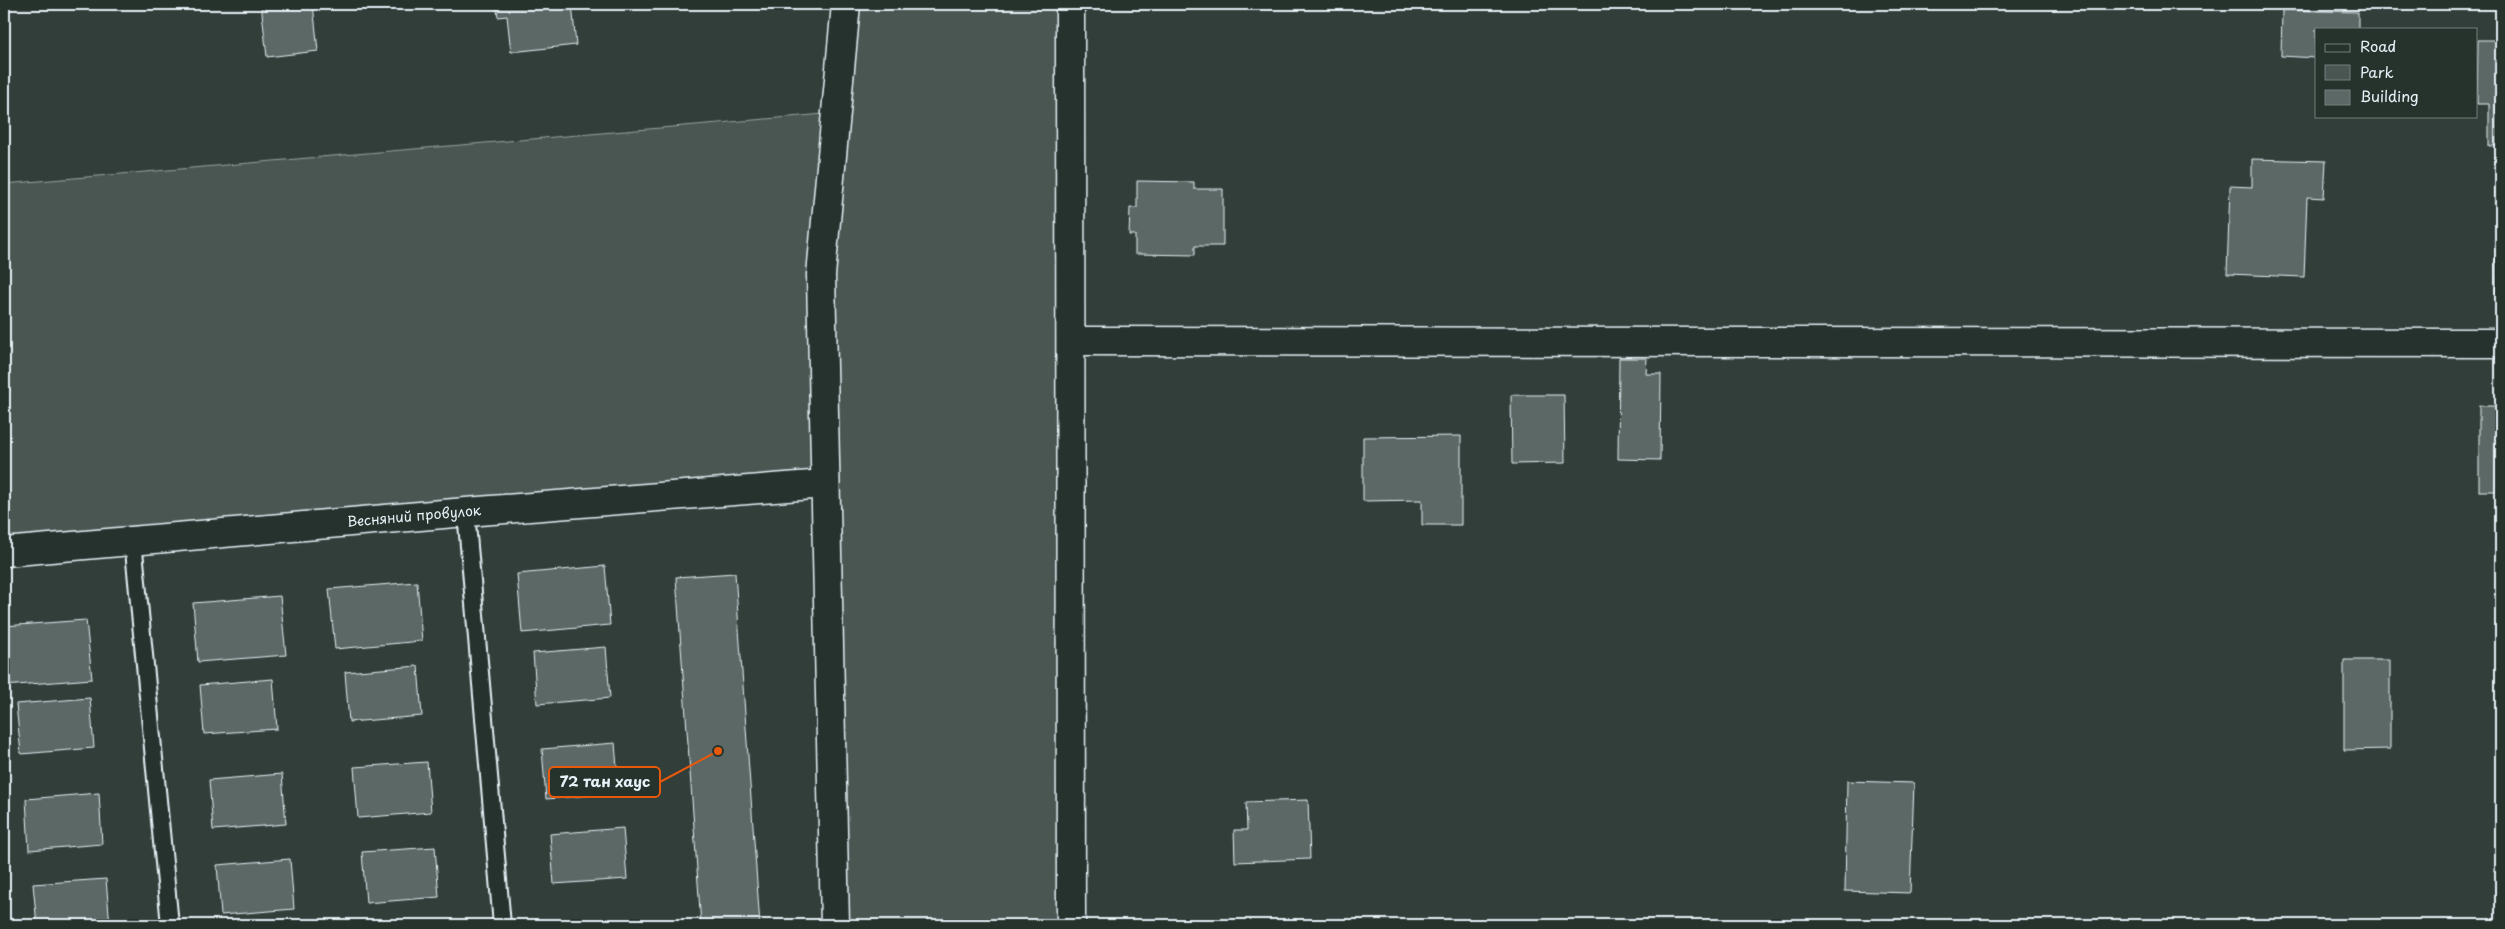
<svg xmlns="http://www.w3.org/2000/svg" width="2505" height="929" viewBox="0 0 2505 929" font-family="'Playpen Sans',sans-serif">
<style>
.green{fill:#495651;stroke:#98a4a4}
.building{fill:#5c6865;stroke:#e8f1f8}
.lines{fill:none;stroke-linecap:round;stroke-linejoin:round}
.service-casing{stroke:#e8f1f8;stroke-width:20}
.minor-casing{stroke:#e8f1f8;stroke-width:31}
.service{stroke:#26332d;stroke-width:16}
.minor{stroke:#26332d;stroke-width:28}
.labels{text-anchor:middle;stroke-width:4.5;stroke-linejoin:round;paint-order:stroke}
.street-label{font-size:14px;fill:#e8f1f8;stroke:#26332d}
.leader{fill:none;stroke:#e8590c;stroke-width:2}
.callout-dot{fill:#e8590c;stroke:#26332d;stroke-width:2}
.callout{fill:#26332d;stroke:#e8590c;stroke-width:2}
.callout-label{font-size:15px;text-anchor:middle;font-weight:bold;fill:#e8f1f8}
</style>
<rect width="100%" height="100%" fill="#323e39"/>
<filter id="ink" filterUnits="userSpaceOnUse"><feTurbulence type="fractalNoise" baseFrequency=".02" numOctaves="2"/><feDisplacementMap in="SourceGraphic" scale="10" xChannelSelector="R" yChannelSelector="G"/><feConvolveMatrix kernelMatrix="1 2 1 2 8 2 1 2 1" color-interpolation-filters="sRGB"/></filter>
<g filter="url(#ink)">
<!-- green -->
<path class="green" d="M 846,4 L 1070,4 L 1071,925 L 835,925 L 825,484 L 4,552 L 4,184 L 836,113 Z"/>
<!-- building -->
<g class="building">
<path d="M 261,4 L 313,4 L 318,51 L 267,57 Z"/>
<path d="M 496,4 L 572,4 L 576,45 L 511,52 L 507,16 L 498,17 Z"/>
<path d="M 2282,10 L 2358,12 L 2358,29 L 2316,29 L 2316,58 L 2281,56 Z"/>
<path d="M 2478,40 L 2501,40 L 2501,146 L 2489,146 L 2489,104 L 2477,104 Z"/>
<path d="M 2252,159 L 2326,161 L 2324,198 L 2307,197 L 2304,277 L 2227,274 L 2230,186 L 2252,187 Z"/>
<path d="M 1137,181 L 1194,182 L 1194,189 L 1223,189 L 1223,246 L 1195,246 L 1195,255 L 1135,254 L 1135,235 L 1129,235 L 1130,208 L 1137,208 Z"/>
<path d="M 2495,186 L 2501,186 L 2501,301 L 2496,301 Z"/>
<path d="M 1619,358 L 1647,358 L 1646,374 L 1661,374 L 1660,460 L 1618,459 Z"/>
<path d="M 1511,395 L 1564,395 L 1565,463 L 1512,464 Z"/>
<rect x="2479" y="406" width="22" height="85"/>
<path d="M 1461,436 L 1461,525 L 1422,525 L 1422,500 L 1363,501 L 1363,437 Z"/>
<path d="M 605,566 L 610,625 L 522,633 L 517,574 Z"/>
<path d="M 735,573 L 760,925 L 701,925 L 676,577 Z"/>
<path d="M 417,582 L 422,641 L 335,649 L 329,589 Z"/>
<path d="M 280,596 L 286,655 L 198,662 L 193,603 Z"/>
<path d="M 86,620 L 92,679 L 4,686 L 4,626 Z"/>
<path d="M 606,647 L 610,698 L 537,704 L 533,653 Z"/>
<path d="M 2344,660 L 2390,660 L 2390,749 L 2344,750 Z"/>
<path d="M 418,666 L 422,716 L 349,722 L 345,672 Z"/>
<path d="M 273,679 L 277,729 L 204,734 L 200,685 Z"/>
<path d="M 90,698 L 94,748 L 21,754 L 16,704 Z"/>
<path d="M 615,743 L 619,793 L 546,799 L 542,749 Z"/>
<path d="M 427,762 L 431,812 L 358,818 L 354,767 Z"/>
<path d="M 282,774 L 286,824 L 213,830 L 209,780 Z"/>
<path d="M 1847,781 L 1914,783 L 1910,893 L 1845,891 Z"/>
<path d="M 99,793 L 102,844 L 29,850 L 26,799 Z"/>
<path d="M 1308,800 L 1310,859 L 1235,862 L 1234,830 L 1247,830 L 1246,802 Z"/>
<path d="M 623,828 L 627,879 L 554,884 L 550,834 Z"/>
<path d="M 435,847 L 439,897 L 366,903 L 362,852 Z"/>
<path d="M 290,859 L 294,909 L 221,915 L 217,865 Z"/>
<path d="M 106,879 L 110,925 L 37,925 L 33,884 Z"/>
<path d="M 631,923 L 632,925 L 600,925 Z"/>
</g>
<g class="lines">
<defs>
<g id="service">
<path d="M 466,512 L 502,925"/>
<path d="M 133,540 L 170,925"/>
</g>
<g id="minor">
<path d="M 1070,4 L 1071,925"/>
<path d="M 1071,341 L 2501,343"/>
<path d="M 4,552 L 466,512 L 825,484"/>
<path d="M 835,925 L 821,275 L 846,4"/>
</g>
</defs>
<!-- service casing -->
<use href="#service" class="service-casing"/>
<!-- minor casing -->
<use href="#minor" class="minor-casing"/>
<!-- service -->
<use href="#service" class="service"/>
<!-- minor -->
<use href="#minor" class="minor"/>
</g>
</g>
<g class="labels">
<!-- street labels -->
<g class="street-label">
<text transform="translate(414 516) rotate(-5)" y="5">Весняний провулок</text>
</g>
</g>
<!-- callouts -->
<path class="leader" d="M718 751L660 782"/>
<circle class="callout-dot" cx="718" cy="751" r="5"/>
<rect class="callout" x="549" y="767" width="111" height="30" rx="5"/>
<g class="callout-label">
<text x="605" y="787">72 тан хаус</text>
</g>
<!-- margin -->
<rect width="2505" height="929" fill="none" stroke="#26332d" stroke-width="20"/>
<rect x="10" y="10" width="2485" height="909" fill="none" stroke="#e8f1f8" stroke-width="2" filter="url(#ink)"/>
<!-- legend -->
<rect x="2315" y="28" width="162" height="90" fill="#26332d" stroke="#747f7e"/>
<rect x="2325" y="44" width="25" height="8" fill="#26332d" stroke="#747f7e"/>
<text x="2360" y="52" font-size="15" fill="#e8f1f8">Road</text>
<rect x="2325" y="65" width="25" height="15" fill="#495651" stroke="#747f7e"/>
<text x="2360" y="78" font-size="15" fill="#e8f1f8">Park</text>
<rect x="2325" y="90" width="25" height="15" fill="#5c6865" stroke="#747f7e"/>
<text x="2360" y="102" font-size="15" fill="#e8f1f8">Building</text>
</svg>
